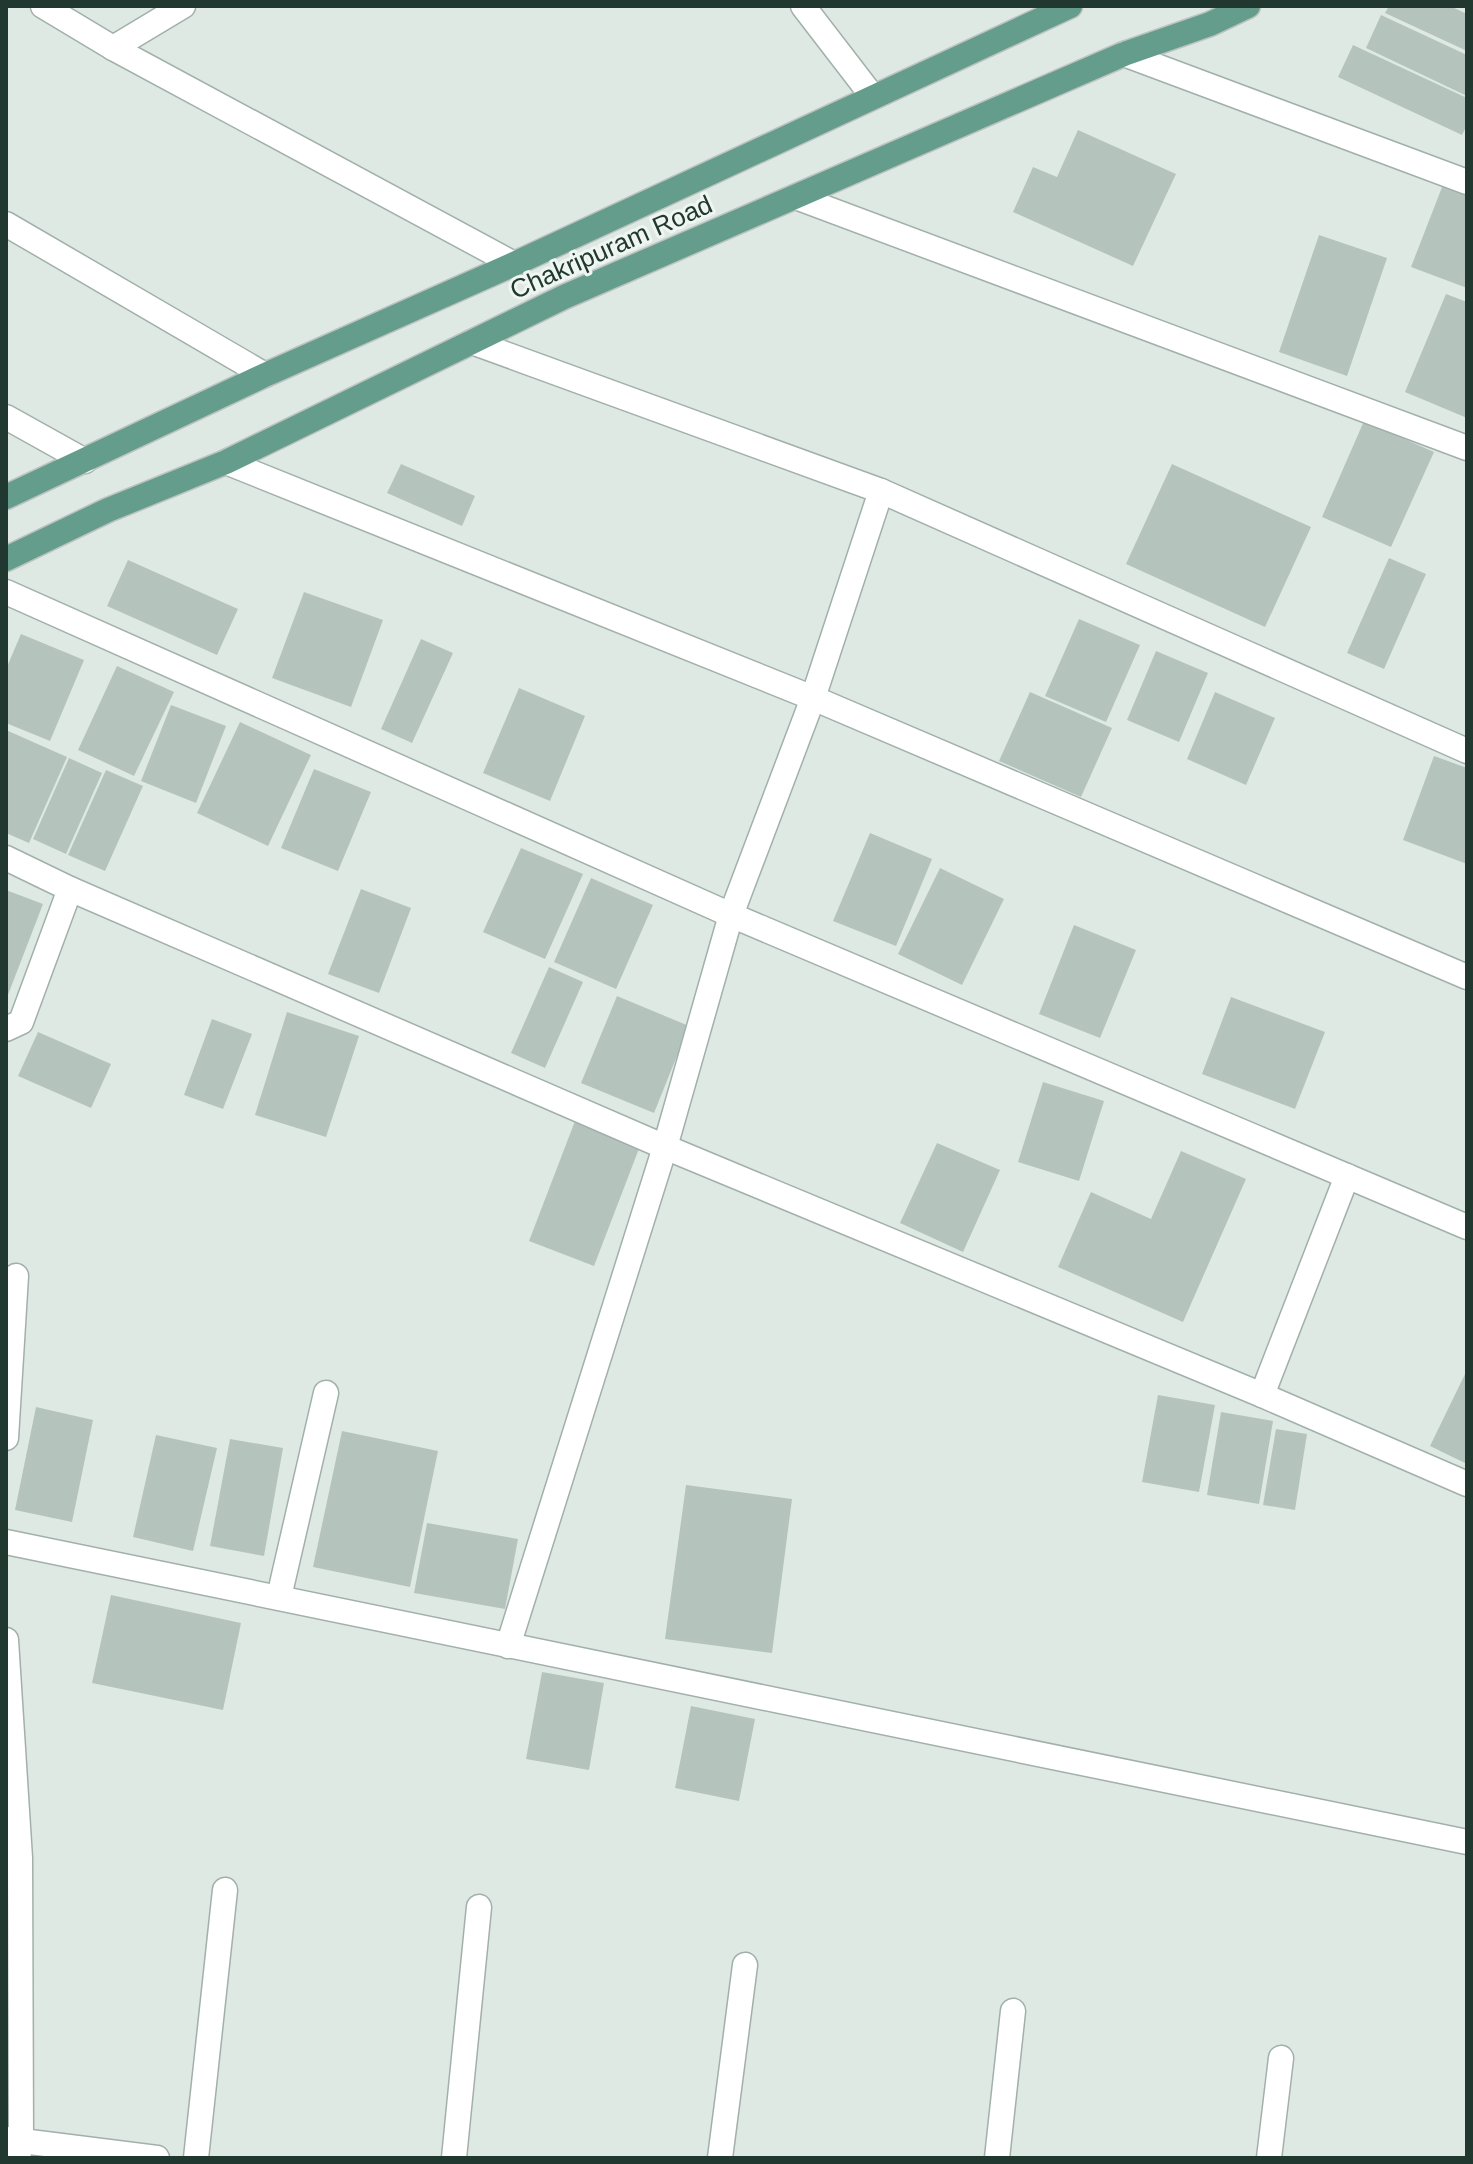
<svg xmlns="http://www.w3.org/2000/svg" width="1473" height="2164" viewBox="0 0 1473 2164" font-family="Arial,sans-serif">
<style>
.building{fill:#b4c4bd}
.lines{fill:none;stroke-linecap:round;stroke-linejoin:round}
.minor-casing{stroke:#a2b0ab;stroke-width:27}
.major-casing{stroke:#bcc3c1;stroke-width:27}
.minor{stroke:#fff;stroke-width:24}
.major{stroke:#659d8c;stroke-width:24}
.labels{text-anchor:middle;stroke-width:6;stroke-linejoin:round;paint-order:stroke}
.street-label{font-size:26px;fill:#213831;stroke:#eff6f2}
</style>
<rect width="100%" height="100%" fill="#dfe9e4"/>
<!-- building -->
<g class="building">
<path d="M 1389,6 L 1450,6 L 1467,14 L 1467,51 L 1385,13 Z"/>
<path d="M 1381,15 L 1467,55 L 1467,96 L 1366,48 Z"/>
<path d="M 1353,45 L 1467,98 L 1467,125 L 1462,135 L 1338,77 Z"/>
<path d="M 1078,130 L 1176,174 L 1133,266 L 1013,212 L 1033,167 L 1057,177 Z"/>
<path d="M 1444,182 L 1467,190 L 1467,288 L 1411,267 Z"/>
<path d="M 1319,235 L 1387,258 L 1347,376 L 1279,352 Z"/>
<path d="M 1446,294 L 1467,302 L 1467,418 L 1405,392 Z"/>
<path d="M 1364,421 L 1434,452 L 1391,547 L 1322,517 Z"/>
<path d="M 401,464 L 475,496 L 462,526 L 387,493 Z"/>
<path d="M 1172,464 L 1311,527 L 1265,627 L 1126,564 Z"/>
<path d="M 1389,558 L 1426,574 L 1384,669 L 1347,653 Z"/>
<path d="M 128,560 L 238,609 L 217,655 L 107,606 Z"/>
<path d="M 304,592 L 383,620 L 351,707 L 272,678 Z"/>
<path d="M 1079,619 L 1140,645 L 1106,722 L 1045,696 Z"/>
<path d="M 21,634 L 84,660 L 50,741 L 6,723 L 6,669 Z"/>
<path d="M 421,639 L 453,653 L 412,743 L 381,729 Z"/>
<path d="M 1156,651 L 1208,673 L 1179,742 L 1127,720 Z"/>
<path d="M 117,666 L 174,692 L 134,776 L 78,750 Z"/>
<path d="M 519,688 L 585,716 L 550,801 L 483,773 Z"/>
<path d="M 1030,692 L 1112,728 L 1081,797 L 999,761 Z"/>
<path d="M 1215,692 L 1275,718 L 1246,785 L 1187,759 Z"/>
<path d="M 171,705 L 226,726 L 196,803 L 141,781 Z"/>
<path d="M 240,722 L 311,755 L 268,846 L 197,813 Z"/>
<path d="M 6,730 L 67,757 L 29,843 L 6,833 Z"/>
<path d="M 1434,756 L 1467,768 L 1467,864 L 1403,840 Z"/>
<path d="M 69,758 L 102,773 L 66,854 L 33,839 Z"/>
<path d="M 314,769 L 371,792 L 338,871 L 281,848 Z"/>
<path d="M 106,770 L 143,786 L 105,871 L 68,855 Z"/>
<path d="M 870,833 L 932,859 L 896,946 L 833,921 Z"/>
<path d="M 521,848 L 583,874 L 545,959 L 483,932 Z"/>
<path d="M 940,868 L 1004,899 L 962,985 L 898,954 Z"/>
<path d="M 591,878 L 653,905 L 616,989 L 554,962 Z"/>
<path d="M 361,889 L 411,908 L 379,993 L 328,974 Z"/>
<path d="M 6,890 L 43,904 L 6,1000 Z"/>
<path d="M 1074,925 L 1136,950 L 1100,1038 L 1039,1014 Z"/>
<path d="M 549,967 L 583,982 L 545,1068 L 511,1053 Z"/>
<path d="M 617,996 L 689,1026 L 654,1113 L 581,1083 Z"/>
<path d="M 1231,997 L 1325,1032 L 1295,1109 L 1202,1074 Z"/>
<path d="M 287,1012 L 359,1036 L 326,1137 L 255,1115 Z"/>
<path d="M 212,1019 L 252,1034 L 223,1109 L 184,1095 Z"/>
<path d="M 38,1032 L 111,1064 L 91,1108 L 18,1076 Z"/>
<path d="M 1043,1082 L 1104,1101 L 1079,1181 L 1018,1162 Z"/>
<path d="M 575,1121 L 640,1146 L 594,1266 L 529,1241 Z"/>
<path d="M 937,1143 L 1000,1170 L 963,1252 L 900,1223 Z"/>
<path d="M 1181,1151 L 1246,1179 L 1183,1322 L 1058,1267 L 1091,1192 L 1151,1219 Z"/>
<path d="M 1467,1370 L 1467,1464 L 1430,1446 Z"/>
<path d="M 1158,1395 L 1215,1405 L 1199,1492 L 1142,1482 Z"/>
<path d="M 36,1407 L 93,1420 L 72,1522 L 15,1510 Z"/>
<path d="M 1221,1412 L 1273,1421 L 1259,1504 L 1207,1495 Z"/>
<path d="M 1276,1429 L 1307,1434 L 1295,1510 L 1263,1505 Z"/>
<path d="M 342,1431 L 438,1451 L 410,1587 L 313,1567 Z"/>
<path d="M 156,1435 L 217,1448 L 193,1551 L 133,1537 Z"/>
<path d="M 230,1439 L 283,1448 L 264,1556 L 210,1546 Z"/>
<path d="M 686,1485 L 792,1499 L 772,1653 L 665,1639 Z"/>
<path d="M 427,1523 L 518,1539 L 505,1609 L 414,1593 Z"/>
<path d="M 111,1595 L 241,1623 L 223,1710 L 92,1683 Z"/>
<path d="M 542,1672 L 604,1683 L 589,1770 L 526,1759 Z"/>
<path d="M 691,1706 L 755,1719 L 739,1801 L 675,1788 Z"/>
</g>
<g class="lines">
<defs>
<g id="minor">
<path d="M 43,6 L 113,48 L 514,264"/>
<path d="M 803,6 L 873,97"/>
<path d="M 113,48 L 183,6"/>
<path d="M 1124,54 L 1467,182"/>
<path d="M 796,197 L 1467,448"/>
<path d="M 6,224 L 265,375"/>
<path d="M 472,342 L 881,491 L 1467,751"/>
<path d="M 6,417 L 85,461"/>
<path d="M 226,462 L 813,698 L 1467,977"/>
<path d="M 6,592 L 731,915 L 1467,1227"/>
<path d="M 6,858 L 70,889 L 665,1147 L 1262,1395 L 1467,1484"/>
<path d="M 6,1029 L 21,1022 L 70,889"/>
<path d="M 1262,1395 L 1347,1176"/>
<path d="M 6,1438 L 16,1276"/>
<path d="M 6,1542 L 1467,1842"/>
<path d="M 279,1597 L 326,1393"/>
<path d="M 6,1640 L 20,1858 L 21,2141 L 18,2158"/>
<path d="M 508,1646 L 665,1147 L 731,915 L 813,698 L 881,491"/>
<path d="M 6,2139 L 157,2158"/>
<path d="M 196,2158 L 225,1890"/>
<path d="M 454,2158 L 479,1907"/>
<path d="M 720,2158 L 745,1965"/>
<path d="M 997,2158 L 1013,2011"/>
<path d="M 1269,2158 L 1281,2058"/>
</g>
<g id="major">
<path d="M 6,497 L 265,375 L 514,264 L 1070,6"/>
<path d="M 6,559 L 108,510 L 226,462 L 564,297 L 1124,54 L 1210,24 L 1248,6"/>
</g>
</defs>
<!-- minor casing -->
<use href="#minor" class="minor-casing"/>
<!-- major casing -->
<use href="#major" class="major-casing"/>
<!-- minor -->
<use href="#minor" class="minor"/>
<!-- major -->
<use href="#major" class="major"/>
</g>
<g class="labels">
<!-- street labels -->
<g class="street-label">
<text transform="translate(611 247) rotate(-24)" y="9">Chakripuram Road</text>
</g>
</g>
<!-- border -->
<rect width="1473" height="2164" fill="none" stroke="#213831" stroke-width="16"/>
</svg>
